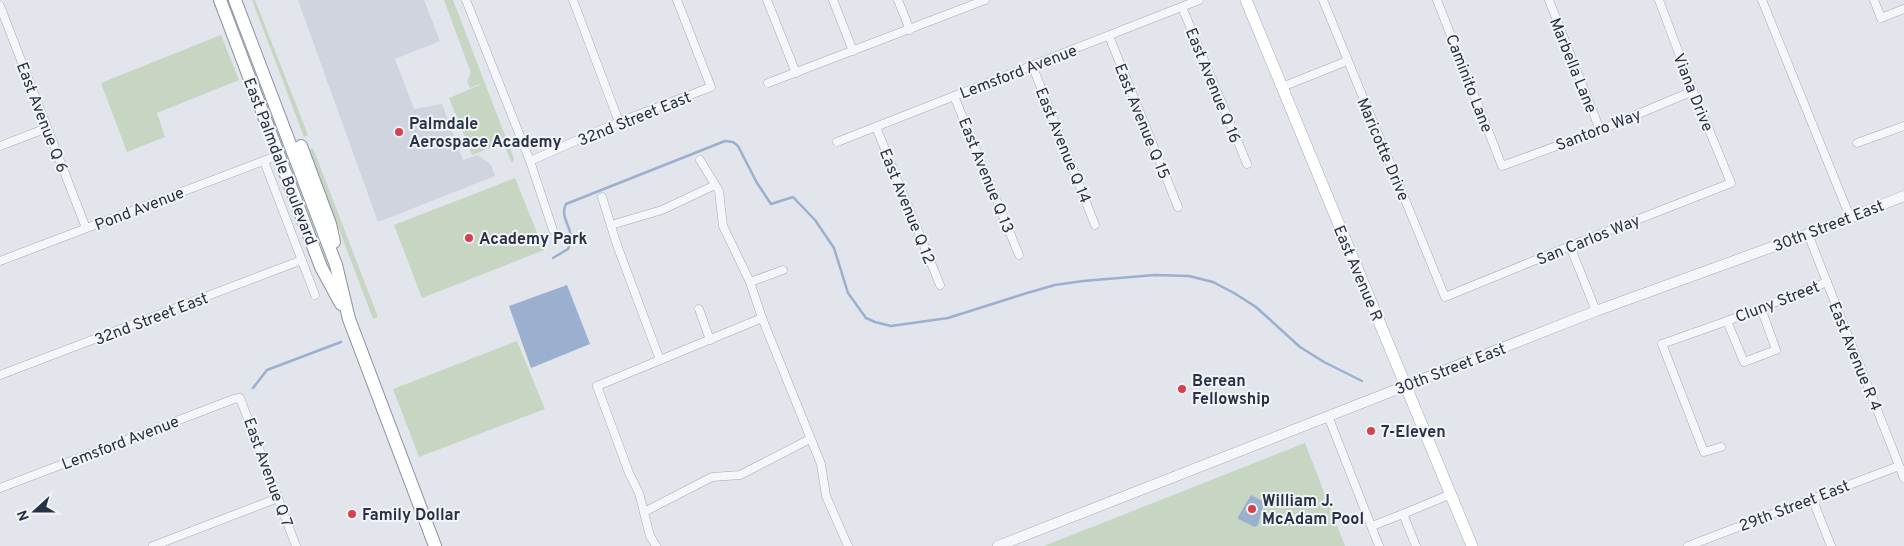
<svg xmlns="http://www.w3.org/2000/svg" width="1904" height="546" viewBox="0 0 1904 546" font-family="Overpass,sans-serif">
<style>
.built{fill:#d0d4de}
.green{fill:#c6d6c3}
.water{fill:#9bb0ce}
.lines{fill:none;stroke-linecap:round;stroke-linejoin:round}
.stream{stroke:#9bb0ce;stroke-width:2.5}
.minor-casing{stroke:#a7abb6;stroke-width:9}
.tertiary-casing{stroke:#a7abb6;stroke-width:11}
.secondary-casing{stroke:#a7abb6;stroke-width:12}
.trunk-casing{stroke:#8891a3;stroke-width:14}
.minor{stroke:#f5f6f9;stroke-width:8}
.tertiary{stroke:#f5f6f9;stroke-width:10}
.secondary{stroke:#fff;stroke-width:11}
.trunk{stroke:#fff;stroke-width:12}
.poi-dot{fill:#d8404c;stroke:#f2f4f8;stroke-width:2}
.labels{text-anchor:middle;stroke-width:4;stroke-linejoin:round;paint-order:stroke}
.street-label{font-size:16px;fill:#293145;stroke:#f2f4f8}
.poi-label{font-size:16px;font-weight:bold;fill:#293145;stroke:#f2f4f8;text-anchor:start}
</style>
<rect width="100%" height="100%" fill="#e2e5eb"/>
<!-- built -->
<path class="built" d="M 298,0 L 424,0 L 440,41 L 395,59 L 414,109 L 442,104 L 463,160 L 478,155 L 491,165 L 495,176 L 378,222 Z"/>
<!-- green -->
<g class="green">
<path d="M 252,0 L 255,0 L 308,135 L 304,137 Z"/>
<path d="M 444,0 L 453,0 L 514,159 L 512,163 L 499,133 L 502,143 L 472,155 L 449,98 L 480,85 L 480,84 L 470,88 L 467,81 L 471,73 Z"/>
<path d="M 221,35 L 239,80 L 157,113 L 165,137 L 127,152 L 101,83 Z"/>
<path d="M 313,148 L 378,317 L 373,319 L 309,150 Z"/>
<path d="M 515,178 L 544,250 L 422,298 L 394,225 Z"/>
<path d="M 517,341 L 545,409 L 419,457 L 393,389 Z"/>
<path d="M 1305,443 L 1345,546 L 1044,546 Z"/>
</g>
<!-- water -->
<g class="water">
<path d="M 567,285 L 590,344 L 531,368 L 509,306 Z"/>
<path d="M 1251,495 L 1264,502 L 1258,525 L 1255,527 L 1238,519 L 1238,517 Z"/>
</g>
<g class="lines">
<!-- stream -->
<g class="stream">
<path d="M 553,258 L 568,249 C 569,246 572,241 571,237 C 570,225 560,216 566,204 L 725,141 L 733,142 L 738,146 L 757,183 L 771,204 L 793,197 L 815,220 L 834,248 L 848,293 L 866,318 L 875,322 L 891,326 L 948,318 L 1027,293 L 1055,285 L 1083,281 L 1155,275 L 1189,276 L 1213,282 L 1234,293 L 1256,307 L 1300,347 L 1324,362 L 1362,381"/>
<path d="M 253,388 L 267,370 L 341,342"/>
</g>
<defs>
<g id="minor">
<path d="M 466,0 L 530,161 L 553,230"/>
<path d="M 573,0 L 619,122"/>
<path d="M 767,0 L 796,73"/>
<path d="M 833,0 L 853,51"/>
<path d="M 898,0 L 910,30"/>
<path d="M 1323,0 L 1445,297 L 1570,246 L 1731,183 L 1693,91 L 1659,0"/>
<path d="M 1437,0 L 1502,166 L 1600,130 L 1693,91"/>
<path d="M 1549,0 L 1600,130"/>
<path d="M 1762,0 L 1850,217"/>
<path d="M 1874,0 L 1881,18 L 1904,9"/>
<path d="M 0,6 L 86,228"/>
<path d="M 1182,7 L 1247,164"/>
<path d="M 1109,36 L 1178,207"/>
<path d="M 1032,65 L 1095,225"/>
<path d="M 768,83 L 985,0"/>
<path d="M 1282,87 L 1347,61"/>
<path d="M 954,96 L 1019,255"/>
<path d="M 876,127 L 940,285"/>
<path d="M 837,142 L 1199,0"/>
<path d="M 1857,143 L 1904,126"/>
<path d="M 0,146 L 47,128"/>
<path d="M 700,160 L 719,191 L 723,226 L 750,282 L 762,318 L 821,464 L 826,496 L 848,546"/>
<path d="M 264,161 L 315,295"/>
<path d="M 530,161 L 619,122 L 711,87 L 677,0"/>
<path d="M 602,197 L 617,245 L 660,360"/>
<path d="M 611,225 L 662,210 L 715,185"/>
<path d="M 1808,234 L 1904,478"/>
<path d="M 1570,246 L 1596,311"/>
<path d="M 0,261 L 279,155"/>
<path d="M 750,282 L 783,270"/>
<path d="M 699,309 L 710,340"/>
<path d="M 1727,321 L 1744,362 L 1776,350 L 1761,308"/>
<path d="M 0,375 L 302,260"/>
<path d="M 1328,416 L 1379,546"/>
<path d="M 1721,447 L 1704,452 L 1662,344 L 1727,321 L 1827,282"/>
<path d="M 0,488 L 234,399 L 240,398 L 296,546"/>
<path d="M 1812,498 L 1831,546"/>
<path d="M 644,512 L 712,477 L 740,475 L 810,439"/>
<path d="M 1403,514 L 1451,494"/>
<path d="M 1372,526 L 1403,514 L 1416,546"/>
<path d="M 153,546 L 278,498"/>
<path d="M 656,546 L 650,536 L 639,493 L 629,473 L 597,386 L 762,318"/>
<path d="M 1688,546 L 1899,466"/>
</g>
<path id="tertiary" d="M 998,546 L 1596,311 L 1808,234 L 1904,196"/>
<path id="secondary" d="M 1246,0 L 1472,546"/>
<g id="trunk">
<path d="M 220,0 L 321,267 L 341,304"/>
<path d="M 235,0 L 336,265 L 349,319 L 435,546"/>
<path d="M 301,146 L 330,224 L 334,242"/>
</g>
</defs>
<!-- minor casing -->
<use href="#minor" class="minor-casing"/>
<!-- tertiary casing -->
<use href="#tertiary" class="tertiary-casing"/>
<!-- secondary casing -->
<use href="#secondary" class="secondary-casing"/>
<!-- trunk casing -->
<use href="#trunk" class="trunk-casing"/>
<!-- minor -->
<use href="#minor" class="minor"/>
<!-- tertiary -->
<use href="#tertiary" class="tertiary"/>
<!-- secondary -->
<use href="#secondary" class="secondary"/>
<!-- trunk -->
<use href="#trunk" class="trunk"/>
</g>
<!-- markers -->
<g class="poi-dot">
<circle cx="399" cy="132" r="5"/>
<circle cx="469" cy="238" r="5"/>
<circle cx="1182" cy="389" r="5"/>
<circle cx="1371" cy="431" r="5"/>
<circle cx="1252" cy="509" r="5"/>
<circle cx="352" cy="514" r="5"/>
</g>
<g class="labels">
<!-- street labels -->
<g class="street-label">
<text transform="translate(1574 65) rotate(68)" y="6">Marbella Lane</text>
<text transform="translate(1018 71) rotate(-21)" y="6">Lemsford Avenue</text>
<text transform="translate(1470 83) rotate(69)" y="6">Caminito Lane</text>
<text transform="translate(1214 85) rotate(68)" y="6">East Avenue Q 16</text>
<text transform="translate(1694 92) rotate(68)" y="6">Viana Drive</text>
<text transform="translate(43 117) rotate(69)" y="6">East Avenue Q 6</text>
<text transform="translate(634 118) rotate(-22)" y="6">32nd Street East</text>
<text transform="translate(1143 121) rotate(68)" y="6">East Avenue Q 15</text>
<text transform="translate(1598 129) rotate(-21)" y="6">Santoro Way</text>
<text transform="translate(1064 145) rotate(68)" y="6">East Avenue Q 14</text>
<text transform="translate(1384 149) rotate(67)" y="6">Maricotte Drive</text>
<text transform="translate(281 161) rotate(69)" y="6">East Palmdale Boulevard</text>
<text transform="translate(987 175) rotate(68)" y="6">East Avenue Q 13</text>
<text transform="translate(908 206) rotate(68)" y="6">East Avenue Q 12</text>
<text transform="translate(139 208) rotate(-21)" y="6">Pond Avenue</text>
<text transform="translate(1828 225) rotate(-21)" y="6">30th Street East</text>
<text transform="translate(1588 239) rotate(-22)" y="6">San Carlos Way</text>
<text transform="translate(1359 273) rotate(67)" y="6">East Avenue R</text>
<text transform="translate(1777 301) rotate(-21)" y="6">Cluny Street</text>
<text transform="translate(151 318) rotate(-21)" y="6">32nd Street East</text>
<text transform="translate(1856 356) rotate(68)" y="6">East Avenue R 4</text>
<text transform="translate(1450 368) rotate(-21)" y="6">30th Street East</text>
<text transform="translate(120 442) rotate(-21)" y="6">Lemsford Avenue</text>
<text transform="translate(269 472) rotate(70)" y="6">East Avenue Q 7</text>
<text transform="translate(1794 505) rotate(-21)" y="6">29th Street East</text>
</g>
<!-- poi labels -->
<g class="poi-label">
<text x="409" y="129">Palmdale<tspan x="409" dy="18">Aerospace Academy</tspan></text>
<text x="479" y="244">Academy Park</text>
<text x="1192" y="386">Berean<tspan x="1192" dy="18">Fellowship</tspan></text>
<text x="1381" y="437">7-Eleven</text>
<text x="1262" y="506">William J.<tspan x="1262" dy="18">McAdam Pool</tspan></text>
<text x="362" y="520">Family Dollar</text>
</g>
</g>
<!-- north arrow -->
<g transform="translate(35 511) rotate(249)" stroke="#f2f4f8" stroke-width="4" paint-order="stroke">
<path d="M0-4L9 19L0 12L-9 19Z" fill="#293145"/>
<text y="-8" font-size="14" font-weight="bold" text-anchor="middle" fill="#293145">N</text>
</g>
</svg>
